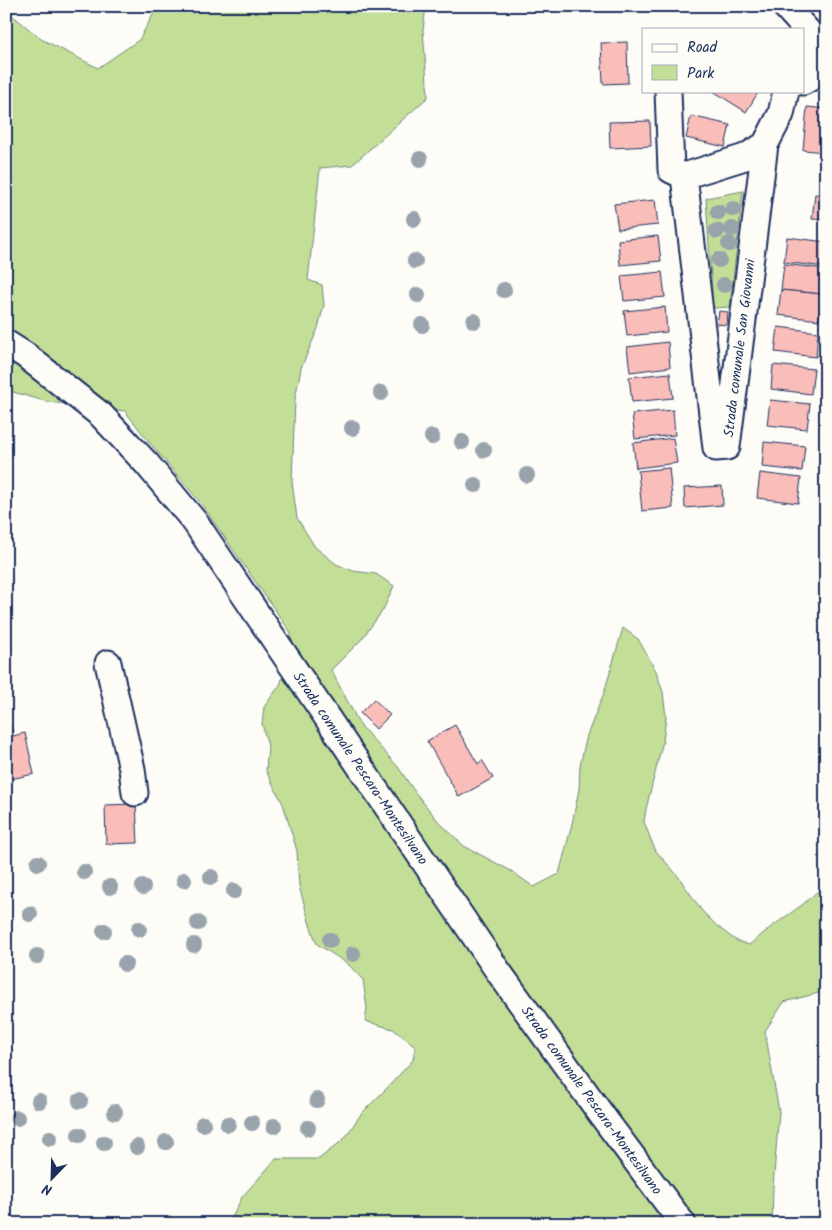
<svg xmlns="http://www.w3.org/2000/svg" width="832" height="1230" viewBox="0 0 832 1230" font-family="Kalam,sans-serif">
<style>
.green{fill:#c3df97;stroke:#6f877a}
.building{fill:#f9bdba;stroke:#1b2f5e}
.lines{fill:none;stroke-linecap:round;stroke-linejoin:round}
.minor-casing{stroke:#1b2f5e;stroke-width:29}
.minor{stroke:#fdfcf7;stroke-width:25}
.tree{fill:#98a3ab}
.labels{text-anchor:middle;stroke-width:4;stroke-linejoin:round;paint-order:stroke}
.street-label{font-size:14px;fill:#1b2f5e;stroke:#fdfcf7}
</style>
<rect width="100%" height="100%" fill="#fdfcf7"/>
<filter id="ink" filterUnits="userSpaceOnUse"><feTurbulence type="fractalNoise" baseFrequency=".02" numOctaves="2"/><feDisplacementMap in="SourceGraphic" scale="10" xChannelSelector="R" yChannelSelector="G"/><feConvolveMatrix kernelMatrix="1 2 1 2 8 2 1 2 1" color-interpolation-filters="sRGB"/></filter>
<g filter="url(#ink)">
<!-- green -->
<g class="green">
<path d="M 6,6 L 12,15 L 41,39 L 98,68 L 139,40 L 158,6 L 426,6 L 423,30 L 428,97 L 352,165 L 320,168 L 308,280 L 322,285 L 324,305 L 318,328 L 301,368 L 295,399 L 292,482 L 297,518 L 315,547 L 336,564 L 353,571 L 376,574 L 394,586 L 383,610 L 361,640 L 331,670 L 360,725 L 398,767 L 415,792 L 438,821 L 464,846 L 511,871 L 534,887 L 559,874 L 572,824 L 579,789 L 580,765 L 587,735 L 604,693 L 623,628 L 638,639 L 656,671 L 663,692 L 666,717 L 663,741 L 646,809 L 644,822 L 655,850 L 678,876 L 702,911 L 717,926 L 735,940 L 749,945 L 770,928 L 802,905 L 826,884 L 826,991 L 784,1002 L 765,1031 L 779,1112 L 773,1187 L 772,1224 L 229,1224 L 242,1197 L 276,1159 L 319,1159 L 343,1140 L 362,1113 L 388,1087 L 413,1060 L 415,1046 L 393,1029 L 365,1021 L 367,1009 L 363,980 L 348,964 L 317,944 L 310,925 L 299,886 L 297,851 L 283,804 L 266,771 L 268,746 L 262,724 L 264,707 L 280,685 L 290,654 L 291,633 L 200,502 L 149,442 L 125,411 L 48,402 L 6,390 Z"/>
<path d="M 743,191 L 730,307 L 713,308 L 706,198 Z"/>
</g>
<!-- building -->
<g class="building">
<path d="M 76,6 L 93,6 L 92,10 Z"/>
<path d="M 627,42 L 628,83 L 603,84 L 601,43 Z"/>
<path d="M 713,91 L 759,91 L 746,112 Z"/>
<path d="M 807,107 L 826,109 L 826,152 L 803,150 Z"/>
<path d="M 691,116 L 730,125 L 725,147 L 686,138 Z"/>
<path d="M 650,121 L 651,146 L 610,148 L 609,122 Z"/>
<path d="M 824,162 L 826,162 L 826,188 L 821,187 Z"/>
<path d="M 815,194 L 826,195 L 826,220 L 812,219 Z"/>
<path d="M 655,200 L 658,225 L 618,229 L 614,204 Z"/>
<path d="M 658,236 L 661,261 L 620,265 L 618,240 Z"/>
<path d="M 787,237 L 826,242 L 825,267 L 784,262 Z"/>
<path d="M 784,264 L 825,269 L 822,294 L 781,290 Z"/>
<path d="M 662,272 L 665,297 L 624,301 L 621,276 Z"/>
<path d="M 781,290 L 822,294 L 819,320 L 778,315 Z"/>
<path d="M 665,307 L 667,332 L 627,336 L 624,311 Z"/>
<path d="M 719,311 L 728,312 L 727,325 L 717,324 Z"/>
<path d="M 778,327 L 818,332 L 816,357 L 775,352 Z"/>
<path d="M 668,342 L 670,367 L 630,372 L 627,347 Z"/>
<path d="M 773,365 L 814,369 L 811,394 L 771,389 Z"/>
<path d="M 670,373 L 673,398 L 632,402 L 629,377 Z"/>
<path d="M 770,400 L 810,404 L 807,429 L 767,425 Z"/>
<path d="M 673,410 L 675,435 L 635,439 L 632,414 Z"/>
<path d="M 673,438 L 677,463 L 636,468 L 633,443 Z"/>
<path d="M 764,442 L 805,446 L 802,471 L 762,467 Z"/>
<path d="M 669,468 L 673,508 L 642,511 L 638,471 Z"/>
<path d="M 760,473 L 801,478 L 798,503 L 757,498 Z"/>
<path d="M 722,486 L 723,505 L 685,508 L 684,488 Z"/>
<path d="M 374,699 L 390,715 L 376,729 L 360,713 Z"/>
<path d="M 11,725 L 13,736 L 25,733 L 34,774 L 6,780 L 6,726 Z"/>
<path d="M 455,725 L 478,764 L 482,760 L 493,778 L 459,797 L 427,741 Z"/>
<path d="M 136,804 L 138,843 L 106,844 L 105,805 Z"/>
</g>
<g class="lines">
<defs>
<g id="minor">
<path d="M 785,6 L 822,47"/>
<path d="M 803,41 L 811,36 L 816,75 L 803,82"/>
<path d="M 668,91 L 671,170 L 684,176"/>
<path d="M 765,145 L 745,157 L 684,176 L 716,448 L 727,447 L 765,145 L 781,114 L 786,91"/>
<path d="M 6,343 L 25,355 L 101,415 L 147,464 L 195,522 L 498,971 L 606,1121 L 683,1224"/>
<path d="M 108,663 L 132,769 L 135,793"/>
</g>
</defs>
<!-- minor casing -->
<use href="#minor" class="minor-casing"/>
<!-- minor -->
<use href="#minor" class="minor"/>
</g>
<!-- trees -->
<g class="tree">
<circle cx="420" cy="159" r="8"/>
<circle cx="733" cy="209" r="8"/>
<circle cx="718" cy="212" r="8"/>
<circle cx="414" cy="219" r="8"/>
<circle cx="732" cy="229" r="8"/>
<circle cx="717" cy="231" r="8"/>
<circle cx="729" cy="244" r="8"/>
<circle cx="719" cy="260" r="8"/>
<circle cx="415" cy="261" r="8"/>
<circle cx="724" cy="285" r="8"/>
<circle cx="504" cy="290" r="8"/>
<circle cx="418" cy="295" r="8"/>
<circle cx="474" cy="321" r="8"/>
<circle cx="422" cy="325" r="8"/>
<circle cx="381" cy="393" r="8"/>
<circle cx="352" cy="428" r="8"/>
<circle cx="432" cy="437" r="8"/>
<circle cx="462" cy="442" r="8"/>
<circle cx="484" cy="450" r="8"/>
<circle cx="527" cy="475" r="8"/>
<circle cx="475" cy="485" r="8"/>
<circle cx="38" cy="863" r="8"/>
<circle cx="84" cy="872" r="8"/>
<circle cx="211" cy="877" r="8"/>
<circle cx="184" cy="880" r="8"/>
<circle cx="110" cy="887" r="8"/>
<circle cx="143" cy="887" r="8"/>
<circle cx="234" cy="891" r="8"/>
<circle cx="30" cy="914" r="8"/>
<circle cx="198" cy="923" r="8"/>
<circle cx="139" cy="929" r="8"/>
<circle cx="104" cy="931" r="8"/>
<circle cx="330" cy="940" r="8"/>
<circle cx="194" cy="945" r="8"/>
<circle cx="353" cy="954" r="8"/>
<circle cx="37" cy="956" r="8"/>
<circle cx="125" cy="964" r="8"/>
<circle cx="317" cy="1100" r="8"/>
<circle cx="39" cy="1101" r="8"/>
<circle cx="80" cy="1101" r="8"/>
<circle cx="115" cy="1112" r="8"/>
<circle cx="17" cy="1118" r="8"/>
<circle cx="252" cy="1123" r="8"/>
<circle cx="203" cy="1124" r="8"/>
<circle cx="228" cy="1124" r="8"/>
<circle cx="274" cy="1126" r="8"/>
<circle cx="308" cy="1128" r="8"/>
<circle cx="79" cy="1135" r="8"/>
<circle cx="50" cy="1138" r="8"/>
<circle cx="166" cy="1142" r="8"/>
<circle cx="104" cy="1143" r="8"/>
<circle cx="137" cy="1147" r="8"/>
</g>
</g>
<g class="labels">
<!-- street labels -->
<g class="street-label">
<text transform="translate(739 348) rotate(-83)" y="5">Strada comunale San Giovanni</text>
<text transform="translate(361 768) rotate(56)" y="5">Strada comunale Pescara-Montesilvano</text>
<text transform="translate(592 1100) rotate(54)" y="5">Strada comunale Pescara-Montesilvano</text>
</g>
</g>
<!-- margin -->
<rect width="832" height="1230" fill="none" stroke="#fdfcf7" stroke-width="25"/>
<rect x="12" y="12" width="807" height="1205" fill="none" stroke="#1b2f5e" stroke-width="2" filter="url(#ink)"/>
<!-- legend -->
<rect x="642" y="28" width="162" height="65" fill="#fdfcf7" stroke="#a3aaba"/>
<rect x="652" y="44" width="25" height="8" fill="#fdfcf7" stroke="#a3aaba"/>
<text x="687" y="52" font-size="15" fill="#1b2f5e">Road</text>
<rect x="652" y="65" width="25" height="15" fill="#c3df97" stroke="#a3aaba"/>
<text x="687" y="78" font-size="15" fill="#1b2f5e">Park</text>
<!-- north arrow -->
<g transform="translate(52 1178) rotate(203)" stroke="#fdfcf7" stroke-width="4" paint-order="stroke">
<path d="M0-4L9 19L0 12L-9 19Z" fill="#1b2f5e"/>
<text y="-8" font-size="14" font-weight="bold" text-anchor="middle" fill="#1b2f5e">N</text>
</g>
</svg>
